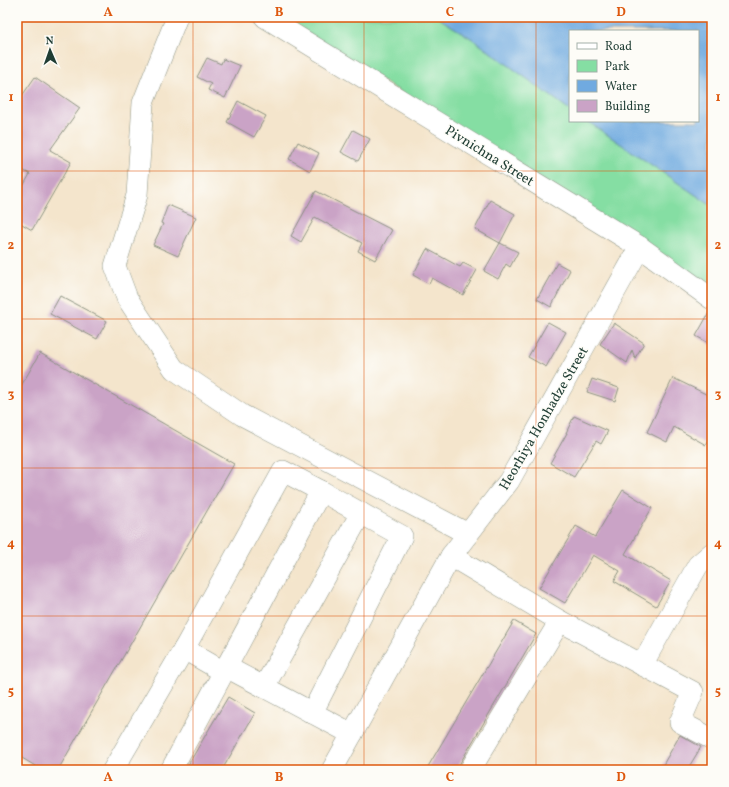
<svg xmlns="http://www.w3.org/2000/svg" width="729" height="787" viewBox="0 0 729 787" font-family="Vollkorn,serif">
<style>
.green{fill:#85dea3;stroke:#528e6c}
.water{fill:#70aae0;stroke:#48748a}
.building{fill:#caa3c6}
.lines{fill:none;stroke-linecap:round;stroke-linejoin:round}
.minor-casing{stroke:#8a9180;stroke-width:22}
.minor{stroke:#fff;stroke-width:21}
.grid{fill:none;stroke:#de580e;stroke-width:1;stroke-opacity:0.55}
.labels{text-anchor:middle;stroke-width:3;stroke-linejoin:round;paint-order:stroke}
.street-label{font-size:14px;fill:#1f3d34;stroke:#fdfcf7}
.neatline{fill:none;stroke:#de580e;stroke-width:1.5}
.grid-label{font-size:13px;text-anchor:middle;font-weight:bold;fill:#de580e}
</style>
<rect width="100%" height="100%" fill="#fdfcf7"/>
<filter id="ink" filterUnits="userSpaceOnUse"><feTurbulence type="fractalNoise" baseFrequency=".025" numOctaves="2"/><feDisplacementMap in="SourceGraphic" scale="8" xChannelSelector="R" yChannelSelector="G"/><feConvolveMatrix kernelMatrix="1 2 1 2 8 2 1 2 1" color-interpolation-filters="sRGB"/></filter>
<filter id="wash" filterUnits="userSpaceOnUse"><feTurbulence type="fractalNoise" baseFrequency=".012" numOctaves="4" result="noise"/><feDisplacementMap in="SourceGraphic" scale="16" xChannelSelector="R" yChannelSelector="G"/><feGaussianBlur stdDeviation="0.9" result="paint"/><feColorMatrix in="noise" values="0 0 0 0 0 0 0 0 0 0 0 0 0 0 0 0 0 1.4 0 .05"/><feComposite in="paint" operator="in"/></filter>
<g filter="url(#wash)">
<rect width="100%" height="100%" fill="#f4e5cc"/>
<!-- green -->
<path class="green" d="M 282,17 L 437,17 L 471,38 L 570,110 L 570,121 L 587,121 L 712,206 L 712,289 Z"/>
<!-- water -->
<path class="water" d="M 437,17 L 712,17 L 712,206 L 587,121 L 698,121 L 698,31 L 570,31 L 570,110 L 471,38 Z"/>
<g id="blocks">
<!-- building -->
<g class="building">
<path d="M 207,58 L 221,64 L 223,59 L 240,66 L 225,98 L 208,90 L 211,84 L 197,77 Z"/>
<path d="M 35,77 L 80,108 L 50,150 L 71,162 L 32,230 L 17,221 L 17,197 L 30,174 L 17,167 L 17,103 Z"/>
<path d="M 238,101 L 266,116 L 254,137 L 227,122 Z"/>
<path d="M 353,130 L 370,139 L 358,161 L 341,152 Z"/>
<path d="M 298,142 L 319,153 L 310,171 L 289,159 Z"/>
<path d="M 316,191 L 392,230 L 375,260 L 358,251 L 362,243 L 315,217 L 301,242 L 291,236 Z"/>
<path d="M 490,200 L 515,214 L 500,243 L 475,229 Z"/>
<path d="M 168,205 L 196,217 L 178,256 L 153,245 L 163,224 L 161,223 Z"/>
<path d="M 500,243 L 518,252 L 510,267 L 506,264 L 498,279 L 484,271 Z"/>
<path d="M 427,249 L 460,267 L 463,263 L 477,270 L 463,295 L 432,278 L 429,284 L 413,275 Z"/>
<path d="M 557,263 L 570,270 L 551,307 L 537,299 Z"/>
<path d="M 60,296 L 107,321 L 97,339 L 50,314 Z"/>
<path d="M 710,311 L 712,311 L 712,345 L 696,336 Z"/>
<path d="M 548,322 L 566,332 L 546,367 L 528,357 Z"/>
<path d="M 614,323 L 644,343 L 635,358 L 632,350 L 627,363 L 600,344 Z"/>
<path d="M 40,353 L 234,464 L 58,770 L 42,770 L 17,755 L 17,393 Z"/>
<path d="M 673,378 L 712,397 L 712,434 L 706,445 L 674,427 L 667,442 L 647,432 Z"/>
<path d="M 592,379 L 619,388 L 615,401 L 587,392 Z"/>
<path d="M 574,416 L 608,431 L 601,444 L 596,441 L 574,477 L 550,463 L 567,433 L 566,433 Z"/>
<path d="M 623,490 L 652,508 L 625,554 L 671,581 L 656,606 L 614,581 L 620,571 L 593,555 L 565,603 L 539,588 L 576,526 L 595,537 Z"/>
<path d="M 514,621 L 536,634 L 456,770 L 426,770 Z"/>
<path d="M 228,697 L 255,713 L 222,770 L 185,770 Z"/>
<path d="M 680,735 L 701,747 L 687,770 L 660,770 Z"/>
</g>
</g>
</g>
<g filter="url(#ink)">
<use href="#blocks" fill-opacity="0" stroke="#8a9180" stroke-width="1"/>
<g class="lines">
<defs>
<g id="minor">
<path d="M 177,17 L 143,103 L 137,195 L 115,266 L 127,298 L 174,369 L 242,415 L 468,534"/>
<path d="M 265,17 L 640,247 L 712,299"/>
<path d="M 451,556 L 560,621 L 693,692 L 680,722 L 712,739"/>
<path d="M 184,649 L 217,668 L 232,670 L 352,734"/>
<path d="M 642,665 L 698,565 L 712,553"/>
<path d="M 264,687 L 361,513"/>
<path d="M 113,770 L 184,649 L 283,471 L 321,491 L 402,536 L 312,713"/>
<path d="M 171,770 L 321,491"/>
<path d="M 332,770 L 451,556 L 509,481 L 640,247"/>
<path d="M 470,770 L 560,621"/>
</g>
</defs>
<!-- minor casing -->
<use href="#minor" class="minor-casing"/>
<!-- minor -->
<use href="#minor" class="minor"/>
</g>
</g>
<!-- grid -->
<path class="grid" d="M 193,17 L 193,770M 364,17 L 364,770M 536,17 L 536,770M 17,171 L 712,171M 17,319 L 712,319M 17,468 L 712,468M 17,616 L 712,616"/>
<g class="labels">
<!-- street labels -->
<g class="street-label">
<text transform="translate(490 155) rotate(32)" y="5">Pivnichna Street</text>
<text transform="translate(543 418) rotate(-60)" y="5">Heorhiya Honhadze Street</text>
</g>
</g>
<!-- margin -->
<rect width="729" height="787" fill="none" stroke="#fdfcf7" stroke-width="44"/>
<!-- legend -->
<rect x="569" y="30" width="130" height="92" fill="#fdfcf7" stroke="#a4b0a9"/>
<rect x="577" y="43" width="20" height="6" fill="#ffffff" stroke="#a4b0a9"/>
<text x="605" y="50" font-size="12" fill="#1f3d34">Road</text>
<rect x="577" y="60" width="20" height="12" fill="#85dea3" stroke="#a4b0a9"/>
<text x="605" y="70" font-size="12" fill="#1f3d34">Park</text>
<rect x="577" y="80" width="20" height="12" fill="#70aae0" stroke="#a4b0a9"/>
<text x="605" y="90" font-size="12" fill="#1f3d34">Water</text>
<rect x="577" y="100" width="20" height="12" fill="#caa3c6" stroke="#a4b0a9"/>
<text x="605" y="110" font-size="12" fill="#1f3d34">Building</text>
<!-- north arrow -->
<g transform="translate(50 50) rotate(358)" stroke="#fdfcf7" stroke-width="3" paint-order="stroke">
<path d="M0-3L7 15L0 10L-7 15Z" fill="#1f3d34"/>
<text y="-6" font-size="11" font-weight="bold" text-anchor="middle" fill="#1f3d34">N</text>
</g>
<rect x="22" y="22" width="685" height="743" class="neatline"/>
<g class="grid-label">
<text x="108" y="16">A</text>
<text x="279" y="16">B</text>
<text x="450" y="16">C</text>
<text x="621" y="16">D</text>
<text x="11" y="101">1</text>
<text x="718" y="101">1</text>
<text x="11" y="249">2</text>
<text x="718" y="249">2</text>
<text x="11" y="398">3</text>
<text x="718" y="398">3</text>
<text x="11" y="547">4</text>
<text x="718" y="547">4</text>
<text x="11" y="695">5</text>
<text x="718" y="695">5</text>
<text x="108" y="781">A</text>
<text x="279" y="781">B</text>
<text x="450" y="781">C</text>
<text x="621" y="781">D</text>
</g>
</svg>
